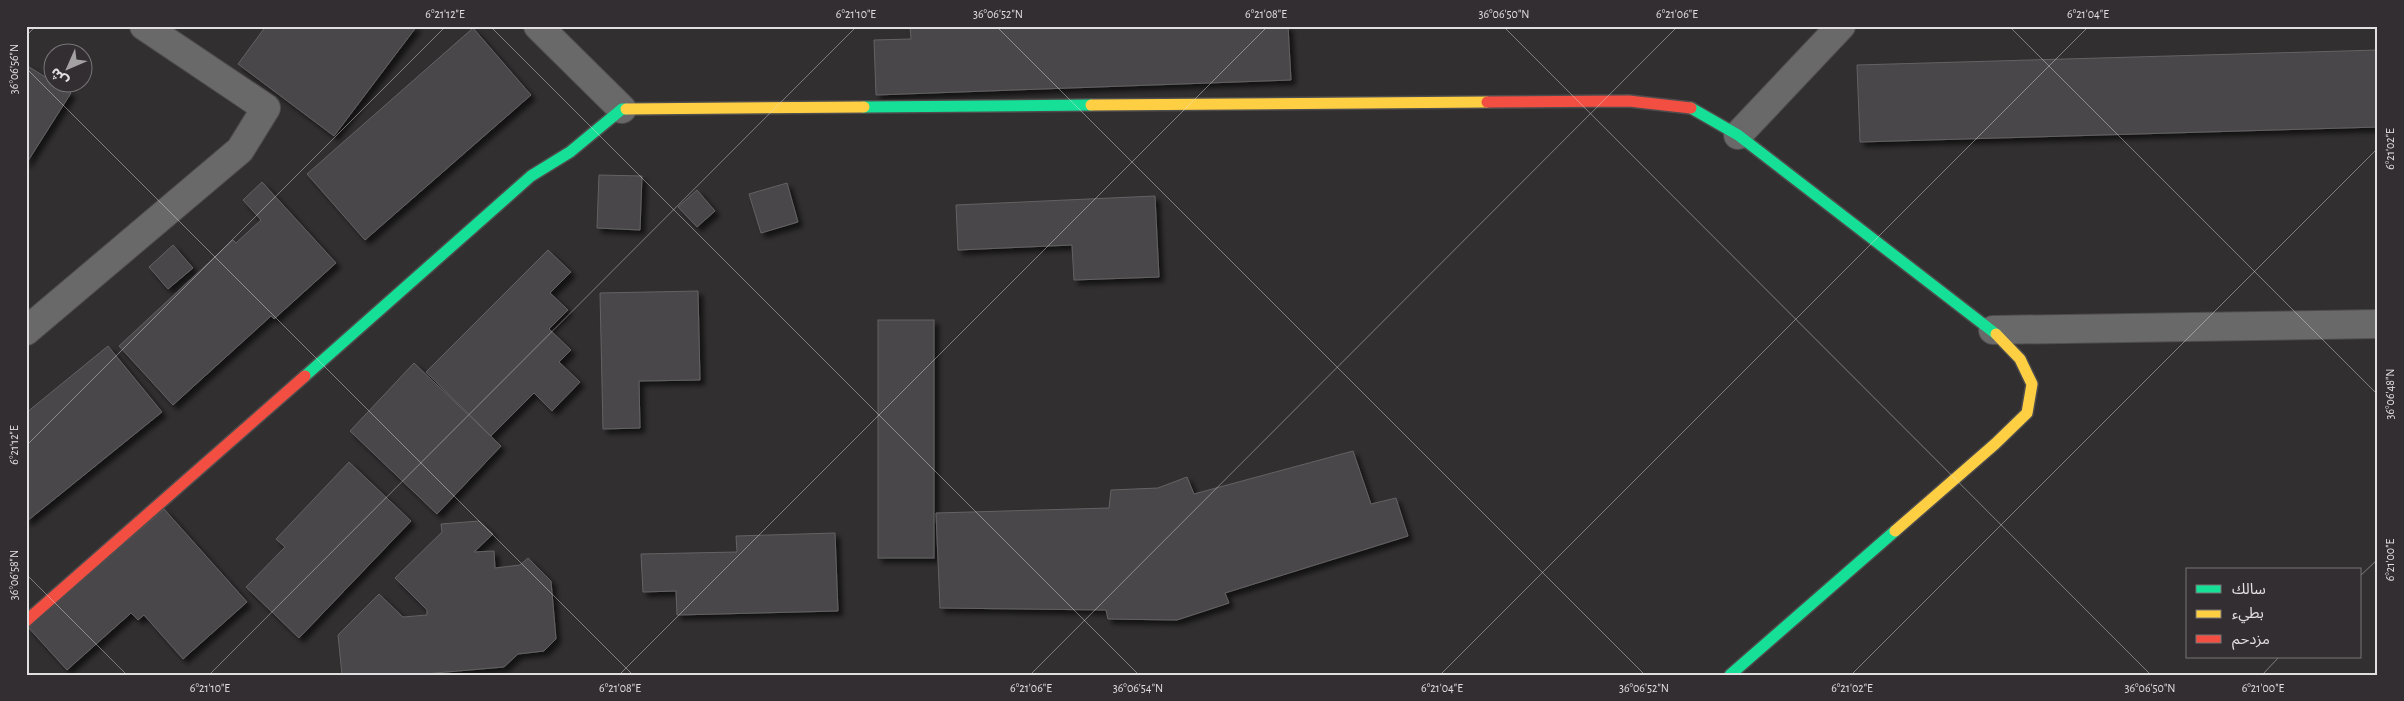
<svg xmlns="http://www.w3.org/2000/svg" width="2404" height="701" viewBox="0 0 2404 701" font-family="'Alegreya Sans','Noto Sans Arabic',sans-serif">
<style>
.building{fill:#494748;stroke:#646263;filter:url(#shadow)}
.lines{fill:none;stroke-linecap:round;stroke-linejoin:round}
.street-casing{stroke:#4e4c4d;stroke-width:30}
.fast-casing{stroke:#4e4c4d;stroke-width:14}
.slow-casing{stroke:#4e4c4d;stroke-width:14}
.jam-casing{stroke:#4e4c4d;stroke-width:14}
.street{stroke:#6a696a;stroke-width:28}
.fast{stroke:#16e098;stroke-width:11}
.slow{stroke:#ffcf43;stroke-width:11}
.jam{stroke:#f24e42;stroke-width:11}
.ticks{fill:none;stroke:#e2dfe1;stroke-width:1;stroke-opacity:0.45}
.neatline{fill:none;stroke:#e2dfe1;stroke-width:2}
.ticks-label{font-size:12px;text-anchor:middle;fill:#e2dfe1}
</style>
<defs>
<filter id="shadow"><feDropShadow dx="4.5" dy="4.5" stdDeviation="2.5" flood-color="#0009"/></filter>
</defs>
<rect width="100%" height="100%" fill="#312f30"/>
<!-- building -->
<g class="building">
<path d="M 266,26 L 417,26 L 334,136 L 238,64 Z"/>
<path d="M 910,26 L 1288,26 L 1291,80 L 876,95 L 874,40 L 911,39 Z"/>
<path d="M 473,28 L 531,95 L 365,240 L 307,174 Z"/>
<path d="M 2378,50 L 2378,127 L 1860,142 L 1857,65 Z"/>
<path d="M 26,65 L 71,93 L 26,164 Z"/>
<path d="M 599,175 L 642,176 L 640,230 L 597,228 Z"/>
<path d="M 262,182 L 336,263 L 274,319 L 271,316 L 173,405 L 119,346 L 233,240 L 236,243 L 261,220 L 243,200 Z"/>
<path d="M 787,183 L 798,222 L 761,233 L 749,194 Z"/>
<path d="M 697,190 L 715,211 L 697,227 L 678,207 Z"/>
<path d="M 1155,196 L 1159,277 L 1074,280 L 1072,245 L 958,250 L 956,205 Z"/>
<path d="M 173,245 L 193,268 L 168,289 L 149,267 Z"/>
<path d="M 548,250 L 571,272 L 550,293 L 568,310 L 549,329 L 571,350 L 559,362 L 580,382 L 552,411 L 534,393 L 491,436 L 426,372 Z"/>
<path d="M 698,291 L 700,380 L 639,381 L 640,428 L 603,429 L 600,293 Z"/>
<rect x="878" y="320" width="56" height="238"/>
<path d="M 108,346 L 162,412 L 26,522 L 26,413 Z"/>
<path d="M 414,363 L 501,446 L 437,514 L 350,431 Z"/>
<path d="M 1353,451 L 1371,504 L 1396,498 L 1408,536 L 1225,593 L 1229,603 L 1177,620 L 1108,619 L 1106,610 L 940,608 L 936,513 L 1109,508 L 1111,490 L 1158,488 L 1187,477 L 1194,494 Z"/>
<path d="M 349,462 L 411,521 L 299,638 L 246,587 L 285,547 L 276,539 Z"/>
<path d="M 164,509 L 247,602 L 183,659 L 144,615 L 138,620 L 131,613 L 67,670 L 28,627 Z"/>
<path d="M 479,521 L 493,534 L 474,552 L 494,551 L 495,568 L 520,565 L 528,558 L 551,581 L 556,639 L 544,651 L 518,654 L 504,667 L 412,675 L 342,675 L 338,635 L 379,594 L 403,617 L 427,615 L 427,610 L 395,578 L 442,532 L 441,524 Z"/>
<path d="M 835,533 L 838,611 L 677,615 L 676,591 L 643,592 L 641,554 L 737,552 L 736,536 Z"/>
</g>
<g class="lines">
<defs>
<g id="street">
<path d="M 538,26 L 622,109"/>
<path d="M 1738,135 L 1841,26"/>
<path d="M 1993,330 L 2378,324"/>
<path d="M 26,331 L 240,150 L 266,108 L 144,26"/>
</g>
<g id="fast">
<path d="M 864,107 L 1091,105"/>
<path d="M 1691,108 L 1738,135 L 1996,334"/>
<path d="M 305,376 L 531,176 L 570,152 L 622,109 L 626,109"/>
<path d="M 1730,675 L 1895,531"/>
</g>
<g id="slow">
<path d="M 1091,105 L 1487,102"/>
<path d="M 626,109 L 864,107"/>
<path d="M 1895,531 L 1995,444 L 2027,413 L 2032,384 L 2020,359 L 1996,334"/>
</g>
<g id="jam">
<path d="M 1487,102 L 1629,101 L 1691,108"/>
<path d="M 26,621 L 305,376"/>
</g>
</defs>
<!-- street casing -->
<use href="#street" class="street-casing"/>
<!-- fast casing -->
<use href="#fast" class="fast-casing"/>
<!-- slow casing -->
<use href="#slow" class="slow-casing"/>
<!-- jam casing -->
<use href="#jam" class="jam-casing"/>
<!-- street -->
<use href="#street" class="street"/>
<!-- fast -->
<use href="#fast" class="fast"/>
<!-- slow -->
<use href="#slow" class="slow"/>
<!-- jam -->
<use href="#jam" class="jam"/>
</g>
<!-- ticks -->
<path class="ticks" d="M 490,26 L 1139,675M 996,26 L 1645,675M 1503,26 L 2151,675M 2009,26 L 2378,395M 26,36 L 36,26M 26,68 L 633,675M 26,446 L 446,26M 26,574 L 127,675M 2360,576 L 2378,559M 209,675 L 857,26M 619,675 L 1268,26M 1030,675 L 1678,26M 1440,675 L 2089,26M 1851,675 L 2378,148M 2262,675 L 2279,657"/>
<!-- border -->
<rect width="2404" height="701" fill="none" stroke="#322e31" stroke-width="55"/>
<!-- legend -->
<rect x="2186" y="568" width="175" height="90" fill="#322e31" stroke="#787577"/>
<rect x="2196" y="585" width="25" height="8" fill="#16e098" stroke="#787577"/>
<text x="2232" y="594" font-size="15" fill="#e2dfe1">سالك</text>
<rect x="2196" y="610" width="25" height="8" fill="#ffcf43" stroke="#787577"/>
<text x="2232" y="618" font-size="15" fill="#e2dfe1">بطيء</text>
<rect x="2196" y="635" width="25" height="8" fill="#f24e42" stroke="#787577"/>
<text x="2232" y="644" font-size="15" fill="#e2dfe1">مزدحم</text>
<!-- north arrow -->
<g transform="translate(68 68) rotate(225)"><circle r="24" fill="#322e31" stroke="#787577"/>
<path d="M0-4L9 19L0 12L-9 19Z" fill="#a4a1a3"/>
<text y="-8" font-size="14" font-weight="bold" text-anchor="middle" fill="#e2dfe1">ش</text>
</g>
<rect x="28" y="28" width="2348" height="646" class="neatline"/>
<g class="ticks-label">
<text x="445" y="18">6°21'12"E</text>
<text x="856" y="18">6°21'10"E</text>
<text x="998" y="18">36°06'52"N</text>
<text x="1266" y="18">6°21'08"E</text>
<text x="1504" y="18">36°06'50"N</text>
<text x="1677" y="18">6°21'06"E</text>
<text x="2088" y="18">6°21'04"E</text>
<text transform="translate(14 69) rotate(-90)" y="4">36°06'56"N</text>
<text transform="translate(2390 149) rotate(-90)" y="4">6°21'02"E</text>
<text transform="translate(2390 394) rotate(-90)" y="4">36°06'48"N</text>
<text transform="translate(14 445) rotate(-90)" y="4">6°21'12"E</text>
<text transform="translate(2390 560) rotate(-90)" y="4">6°21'00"E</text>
<text transform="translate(14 575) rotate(-90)" y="4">36°06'58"N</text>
<text x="210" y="692">6°21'10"E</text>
<text x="620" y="692">6°21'08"E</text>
<text x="1031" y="692">6°21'06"E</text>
<text x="1138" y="692">36°06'54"N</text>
<text x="1442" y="692">6°21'04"E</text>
<text x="1644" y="692">36°06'52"N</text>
<text x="1852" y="692">6°21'02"E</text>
<text x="2150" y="692">36°06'50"N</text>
<text x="2263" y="692">6°21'00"E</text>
</g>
</svg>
